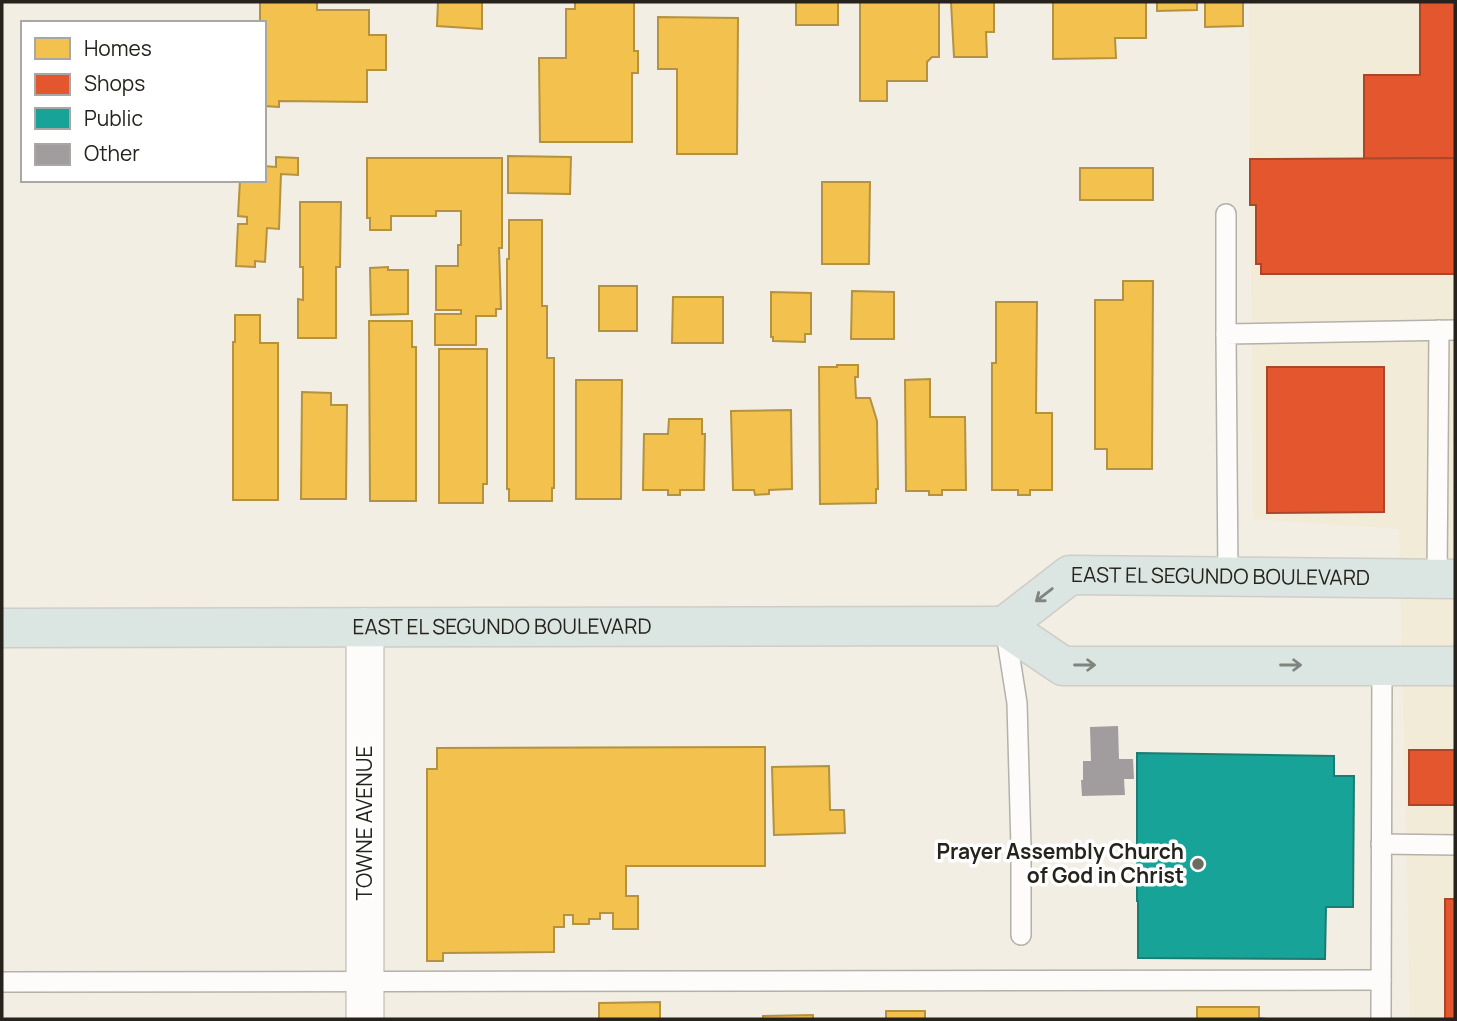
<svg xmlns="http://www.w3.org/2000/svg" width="1457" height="1021" viewBox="0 0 1457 1021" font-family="Manrope,sans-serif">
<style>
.built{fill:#f1ebd7}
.homes{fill:#f2c14e;stroke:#b4923f;stroke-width:2}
.shops{fill:#e4572e;stroke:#ab4728;stroke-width:2}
.public{fill:#17a398;stroke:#1b7d72;stroke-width:2}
.building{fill:#a19d9e}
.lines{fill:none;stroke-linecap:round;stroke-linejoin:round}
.service-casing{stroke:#b4b1a9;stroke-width:22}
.minor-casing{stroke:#b4b1a9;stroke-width:39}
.primary-casing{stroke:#cfcdc8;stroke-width:41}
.service{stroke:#fdfcfb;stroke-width:19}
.minor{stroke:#fdfcfb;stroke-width:37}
.primary{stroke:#dbe5e2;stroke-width:38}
.oneway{stroke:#80847e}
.poi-dot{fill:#6d6a61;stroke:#fff;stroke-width:2.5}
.labels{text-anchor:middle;stroke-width:7;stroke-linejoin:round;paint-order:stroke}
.street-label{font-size:21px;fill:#25231b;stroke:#fff}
.poi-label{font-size:21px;font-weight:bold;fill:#25231b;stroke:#fff;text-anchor:end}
</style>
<rect width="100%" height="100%" fill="#f2eee4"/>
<!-- built -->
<path class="built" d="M 1249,2 L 1455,2 L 1455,1019 L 1410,1019 L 1399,529 L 1253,519 Z"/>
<!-- homes -->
<g class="homes">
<path d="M 260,2 L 317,2 L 317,10 L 369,10 L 369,35 L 386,35 L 386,70 L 367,70 L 367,102 L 279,101 L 279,107 L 264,106 L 264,23 L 260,23 Z"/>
<path d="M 438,2 L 482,2 L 482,29 L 437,26 Z"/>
<path d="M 575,2 L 634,2 L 634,51 L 638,51 L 638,73 L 632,73 L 632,142 L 540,142 L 539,58 L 566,58 L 566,9 L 575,9 Z"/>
<rect x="796" y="2" width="42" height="23"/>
<path d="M 860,2 L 939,2 L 939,57 L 932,57 L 927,62 L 927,81 L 887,81 L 887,101 L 860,101 Z"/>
<path d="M 951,2 L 994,2 L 994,32 L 986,32 L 987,57 L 954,57 Z"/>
<path d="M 1053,2 L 1146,2 L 1146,38 L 1115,38 L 1116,58 L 1053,59 Z"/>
<path d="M 1157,2 L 1197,2 L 1197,10 L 1157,11 Z"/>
<path d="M 1205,2 L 1243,2 L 1243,26 L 1205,27 Z"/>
<path d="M 658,17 L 738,18 L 737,154 L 677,154 L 677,69 L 658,69 Z"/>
<path d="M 508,156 L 571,157 L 570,194 L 508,193 Z"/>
<path d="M 276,157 L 298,158 L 298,175 L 281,174 L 279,229 L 267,228 L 265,262 L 255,261 L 255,267 L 236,266 L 238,224 L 247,224 L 247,217 L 238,216 L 240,180 L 264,180 L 264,166 L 276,167 Z"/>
<path d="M 367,158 L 502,158 L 502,248 L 499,248 L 501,309 L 496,309 L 496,316 L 476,316 L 476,345 L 435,345 L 435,314 L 461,314 L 461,310 L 436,310 L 436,266 L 458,266 L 458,245 L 461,245 L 461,211 L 436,211 L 436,216 L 391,216 L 391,230 L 370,230 L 370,218 L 367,218 Z"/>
<rect x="1080" y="168" width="73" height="32"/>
<path d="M 822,182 L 870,182 L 869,264 L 822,264 Z"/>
<path d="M 300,202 L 341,202 L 340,267 L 336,267 L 336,338 L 298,338 L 298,299 L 303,300 L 303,267 L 300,267 Z"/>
<path d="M 509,220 L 542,220 L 542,306 L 547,306 L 547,358 L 554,358 L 554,488 L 552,488 L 552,501 L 509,501 L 509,489 L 507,489 L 507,259 L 509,259 Z"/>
<path d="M 388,267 L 388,270 L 408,270 L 408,314 L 371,315 L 370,268 Z"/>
<path d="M 1123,281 L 1153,281 L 1152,469 L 1107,469 L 1107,449 L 1095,449 L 1095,300 L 1123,300 Z"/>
<rect x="599" y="286" width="38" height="45"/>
<path d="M 852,291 L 894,292 L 894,339 L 851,339 Z"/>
<path d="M 771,292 L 811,293 L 811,334 L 805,334 L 805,342 L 773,341 L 773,337 L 771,337 Z"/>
<path d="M 673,297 L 723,297 L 723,343 L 672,343 Z"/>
<path d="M 996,302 L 1037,302 L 1036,413 L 1052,413 L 1052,490 L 1030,490 L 1030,495 L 1018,495 L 1018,490 L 992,490 L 992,363 L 996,363 Z"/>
<path d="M 235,315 L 260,315 L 260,343 L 278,343 L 278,500 L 233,500 L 233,342 L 235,342 Z"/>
<path d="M 369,321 L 412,321 L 412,347 L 416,347 L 416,501 L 370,501 Z"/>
<path d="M 439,349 L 487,349 L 487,484 L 483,484 L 483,503 L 439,503 Z"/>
<path d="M 837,365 L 858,365 L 858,377 L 855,377 L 856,398 L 870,398 L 877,421 L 878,489 L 876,489 L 876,503 L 820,504 L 819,367 L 837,367 Z"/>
<path d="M 930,379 L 930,417 L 965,417 L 966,490 L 942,490 L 942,495 L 929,495 L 929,491 L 906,491 L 905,380 Z"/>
<path d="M 576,380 L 622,380 L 621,499 L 576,499 Z"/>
<path d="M 302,392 L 331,393 L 331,405 L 347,405 L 346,499 L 301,499 Z"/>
<path d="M 791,410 L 792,489 L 769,490 L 769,494 L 755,495 L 754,490 L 733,490 L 731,411 Z"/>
<path d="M 669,419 L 702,419 L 702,434 L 705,434 L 704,490 L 680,490 L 680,495 L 668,495 L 668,490 L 643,490 L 644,434 L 668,434 Z"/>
<path d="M 765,747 L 765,866 L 626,866 L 626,896 L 638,896 L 638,929 L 613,929 L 613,913 L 600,913 L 600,919 L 589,919 L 589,924 L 573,924 L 573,915 L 564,915 L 564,927 L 554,927 L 554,952 L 443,953 L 443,961 L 427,961 L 427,769 L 437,769 L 437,748 Z"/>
<path d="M 829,766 L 830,810 L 844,810 L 845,833 L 774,835 L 772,767 Z"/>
<path d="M 660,1002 L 660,1019 L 599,1019 L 599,1003 Z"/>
<path d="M 1197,1007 L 1259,1007 L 1259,1018 L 1267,1019 L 1197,1019 Z"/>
<rect x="886" y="1011" width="39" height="8"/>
<path d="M 813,1015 L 813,1019 L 763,1019 L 763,1016 Z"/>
</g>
<!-- shops -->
<g class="shops">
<path d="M 1420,2 L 1455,2 L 1455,158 L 1364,159 L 1364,75 L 1420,75 Z"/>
<path d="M 1455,158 L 1455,274 L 1261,274 L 1261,264 L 1256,264 L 1256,205 L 1250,205 L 1250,159 Z"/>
<path d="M 1267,367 L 1384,367 L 1384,512 L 1267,513 Z"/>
<rect x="1409" y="750" width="46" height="55"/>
<rect x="1445" y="899" width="10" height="120"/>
</g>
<!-- public -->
<path class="public" d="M 1137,753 L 1334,756 L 1334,776 L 1354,776 L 1353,907 L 1326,907 L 1325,959 L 1138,958 L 1138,901 L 1137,901 Z"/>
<!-- building -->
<path class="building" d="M 1118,726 L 1119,759 L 1133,759 L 1134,779 L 1124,779 L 1125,795 L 1082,796 L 1081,780 L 1083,780 L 1083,761 L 1091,761 L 1090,727 Z"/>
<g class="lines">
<defs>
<g id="service">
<path d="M 1226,214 L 1226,334"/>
<path d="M 1228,577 L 1226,334 L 1455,330"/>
<path d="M 1437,578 L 1439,330"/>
<path d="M 1005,627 L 1017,703 L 1021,847 L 1021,935"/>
<path d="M 1381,844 L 1455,845"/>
<path d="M 2,982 L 1381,980"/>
<path d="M 1381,1019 L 1382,665"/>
</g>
<path id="minor" d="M 365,627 L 365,1019"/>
<g id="primary">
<path id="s1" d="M 1004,626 L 1070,575 L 1455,579"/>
<path id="s2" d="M 2,628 L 1004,626 L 1063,666 L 1455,666"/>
</g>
</defs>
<!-- service casing -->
<use href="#service" class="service-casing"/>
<!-- minor casing -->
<use href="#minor" class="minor-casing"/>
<!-- primary casing -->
<use href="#primary" class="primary-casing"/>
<!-- service -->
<use href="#service" class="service"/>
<!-- minor -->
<use href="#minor" class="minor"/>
<!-- primary -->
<use href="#primary" class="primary"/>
</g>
<!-- one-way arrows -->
<defs><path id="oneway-shaft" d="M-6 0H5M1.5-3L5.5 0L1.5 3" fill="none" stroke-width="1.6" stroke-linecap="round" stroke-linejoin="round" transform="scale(1.75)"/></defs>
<g class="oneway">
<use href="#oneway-shaft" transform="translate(1044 595) rotate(142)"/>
<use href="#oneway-shaft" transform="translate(1085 665)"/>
<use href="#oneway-shaft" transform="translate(1291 665)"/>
</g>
<!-- markers -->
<circle class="poi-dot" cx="1198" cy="864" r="7"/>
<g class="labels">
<!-- street labels -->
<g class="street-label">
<text dy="7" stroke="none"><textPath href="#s1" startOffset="234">EAST EL SEGUNDO BOULEVARD</textPath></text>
<text dy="7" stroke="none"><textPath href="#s2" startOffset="500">EAST EL SEGUNDO BOULEVARD</textPath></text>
<text transform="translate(365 823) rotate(-90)" y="7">TOWNE AVENUE</text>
</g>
<!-- poi labels -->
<g class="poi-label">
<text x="1184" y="859">Prayer Assembly Church<tspan x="1184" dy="24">of God in Christ</tspan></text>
</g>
</g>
<!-- border -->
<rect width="1457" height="1021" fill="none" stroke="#25231b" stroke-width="7"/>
<!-- legend -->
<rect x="21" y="21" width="245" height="161" fill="#ffffff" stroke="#a8a7a4" stroke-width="2"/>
<rect x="35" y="38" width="35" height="21" fill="#f2c14e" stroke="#a8a7a4" stroke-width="2"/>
<text x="84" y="56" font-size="21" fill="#25231b">Homes</text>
<rect x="35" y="74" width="35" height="21" fill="#e4572e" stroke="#a8a7a4" stroke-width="2"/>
<text x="84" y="91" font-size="21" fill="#25231b">Shops</text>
<rect x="35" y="108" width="35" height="21" fill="#17a398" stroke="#a8a7a4" stroke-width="2"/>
<text x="84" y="126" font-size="21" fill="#25231b">Public</text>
<rect x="35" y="144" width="35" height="21" fill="#a19d9e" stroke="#a8a7a4" stroke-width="2"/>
<text x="84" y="161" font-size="21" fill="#25231b">Other</text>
</svg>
